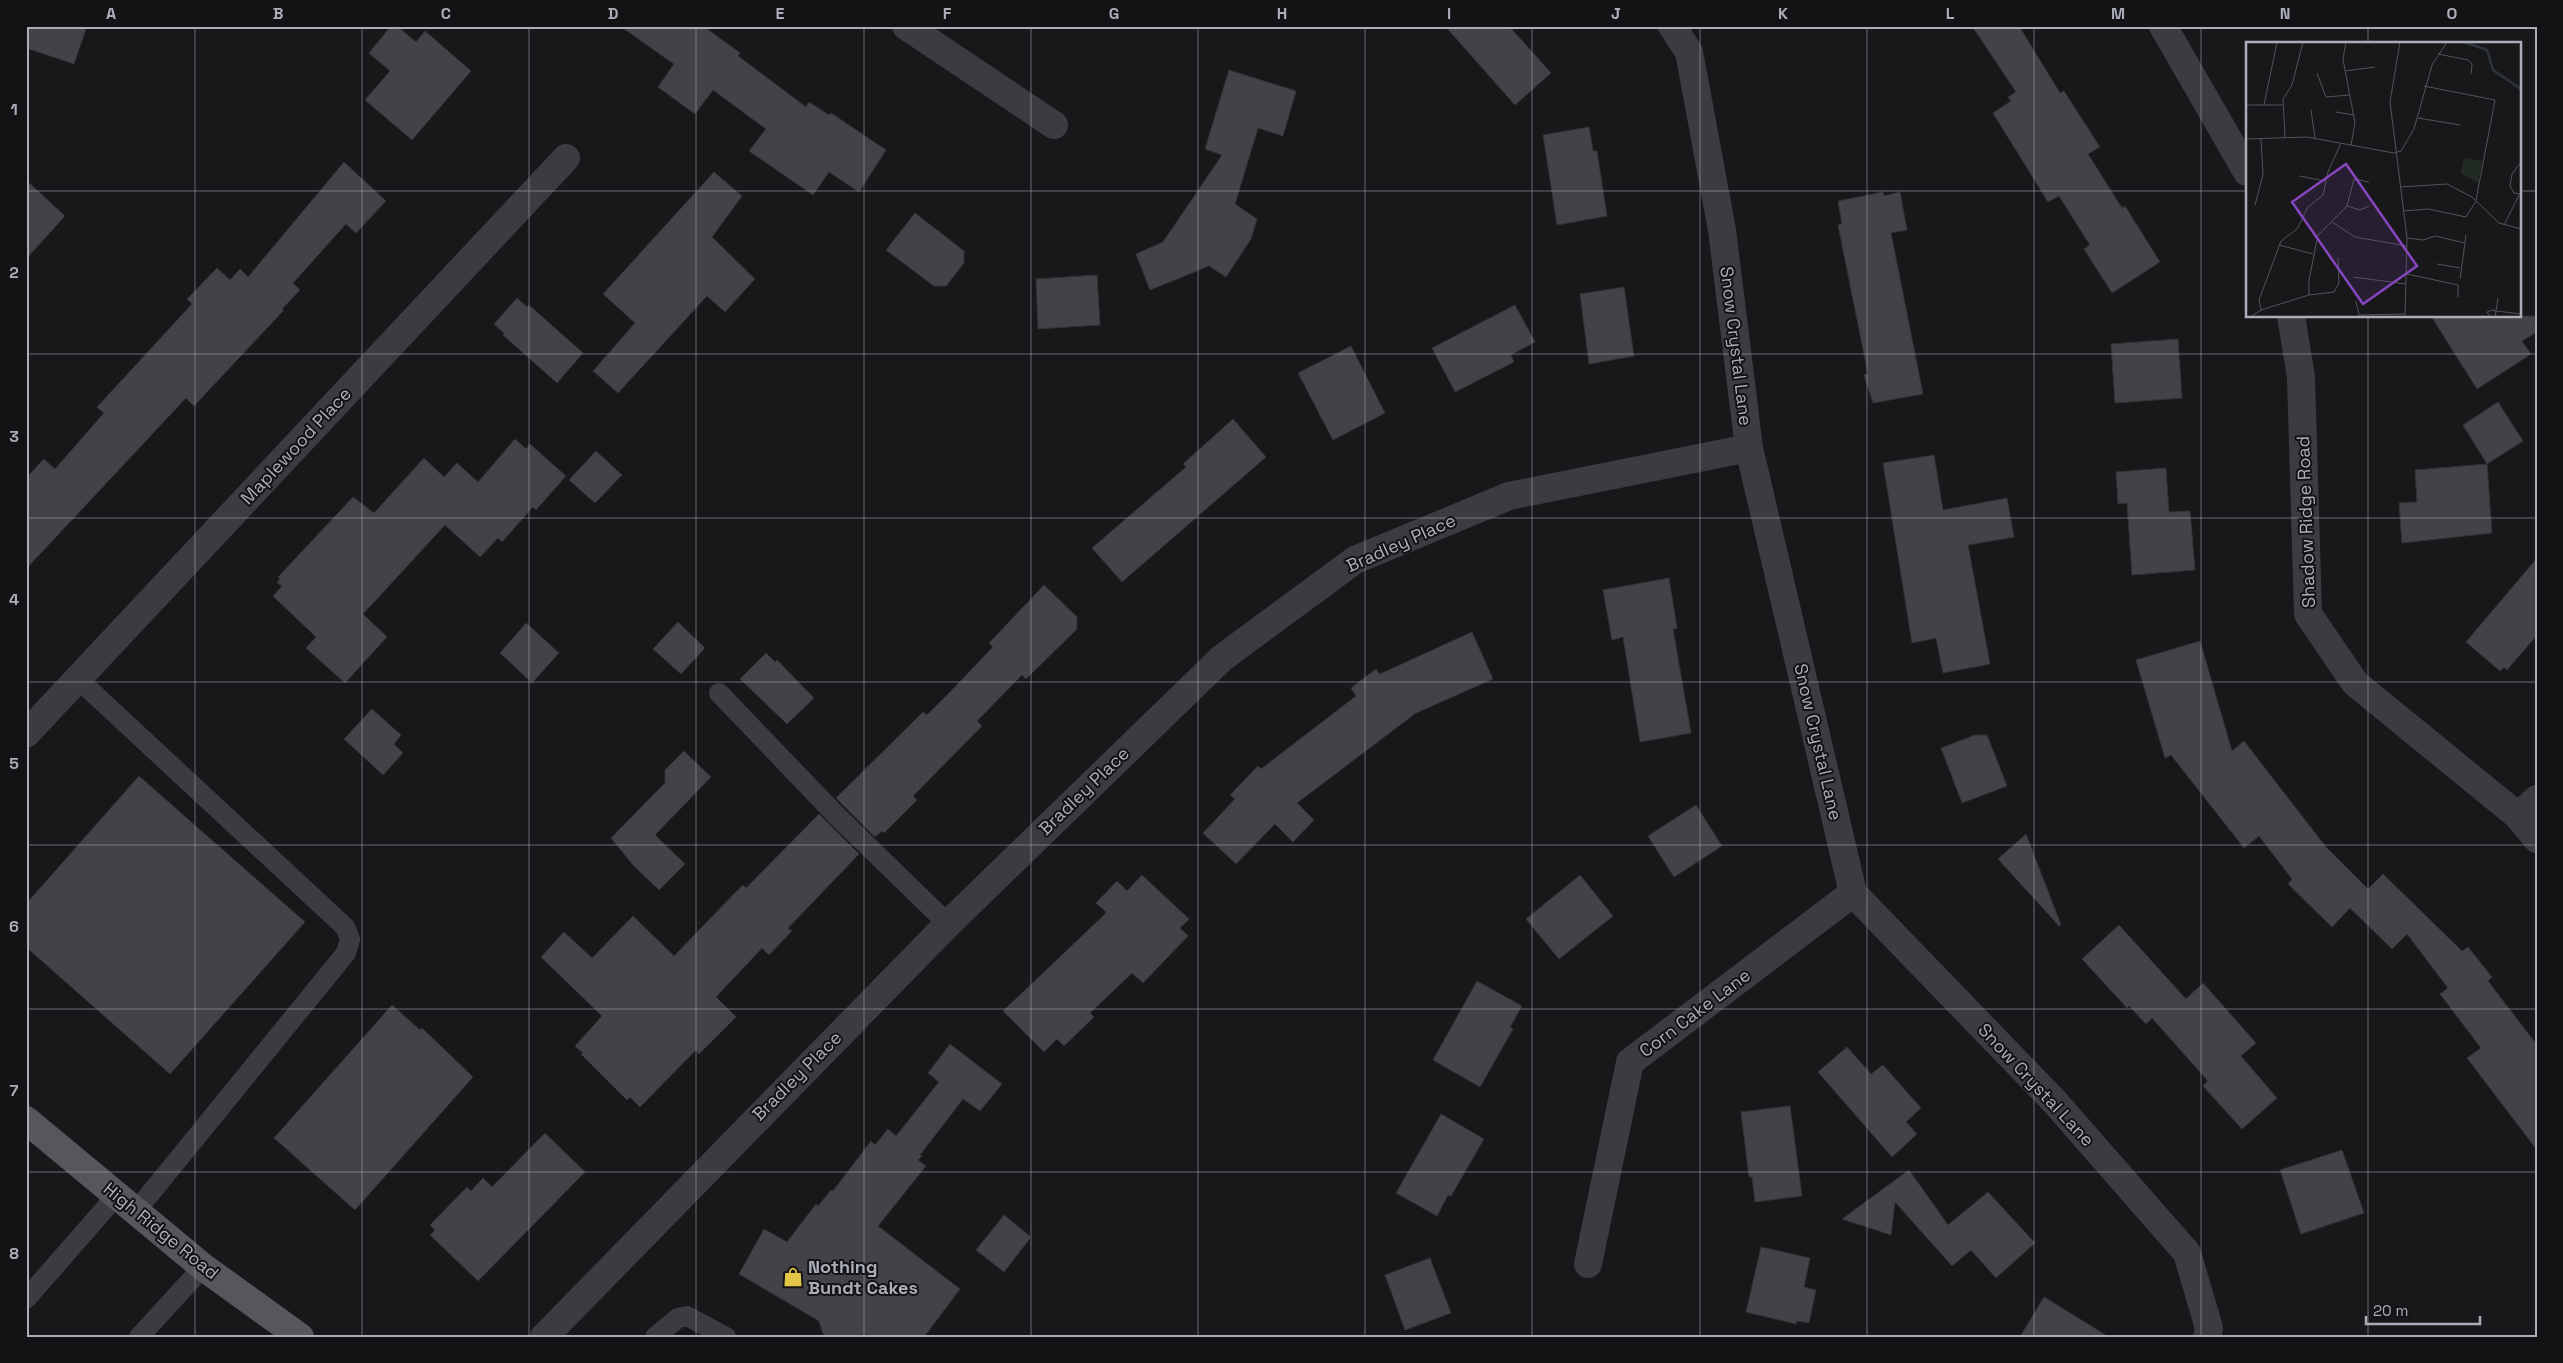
<svg xmlns="http://www.w3.org/2000/svg" width="2563" height="1363" viewBox="0 0 2563 1363" font-family="'Space Grotesk',sans-serif">
<style>
.building{fill:#434347;stroke:#333236}
.lines{fill:none;stroke-linecap:round;stroke-linejoin:round}
.service{stroke:#3b3b41;stroke-width:20}
.minor{stroke:#3b3b41;stroke-width:28}
.primary{stroke:#56565d;stroke-width:28}
.grid{fill:none;stroke:#abaeb9;stroke-width:1;stroke-opacity:0.55}
.labels{text-anchor:middle;stroke-width:4;stroke-linejoin:round;paint-order:stroke}
.street-label{font-size:18px;fill:#abaeb9;stroke:#131315}
.poi-label{font-size:18px;font-weight:bold;fill:#abaeb9;stroke:#131315;text-anchor:start}
.inset-river{fill:none;stroke:#2f353d;stroke-width:2.5}
.inset-road{fill:none;stroke:#53545a;stroke-width:1}
.view{fill:#8546be;fill-opacity:0.15;stroke:#8546be;stroke-width:2.5}
.inset-edge{fill:none;stroke:#abaeb9;stroke-width:2.5}
.neatline{fill:none;stroke:#abaeb9;stroke-width:2}
.grid-label{font-size:16px;text-anchor:middle;font-weight:bold;fill:#abaeb9}
</style>
<rect width="100%" height="100%" fill="#18181a"/>
<!-- building -->
<g class="building">
<path d="M 26,26 L 87,26 L 74,64 L 26,48 Z"/>
<path d="M 391,26 L 397,26 L 416,42 L 425,31 L 471,71 L 412,140 L 365,100 L 390,71 L 369,53 Z"/>
<path d="M 620,26 L 703,26 L 740,53 L 738,56 L 806,107 L 809,102 L 829,115 L 831,113 L 886,150 L 859,192 L 829,172 L 813,195 L 749,151 L 766,129 L 713,90 L 695,114 L 658,87 L 674,64 Z"/>
<path d="M 1445,26 L 1509,26 L 1551,73 L 1515,105 Z"/>
<path d="M 1972,26 L 2019,26 L 2060,93 L 2064,91 L 2100,147 L 2088,154 L 2122,208 L 2125,206 L 2160,262 L 2112,293 L 2084,249 L 2090,245 L 2059,196 L 2048,202 L 1993,113 L 2011,101 L 2008,97 L 2016,92 Z"/>
<path d="M 1229,70 L 1296,91 L 1283,136 L 1258,128 L 1235,204 L 1257,219 L 1251,239 L 1226,277 L 1209,266 L 1150,290 L 1136,254 L 1163,242 L 1222,155 L 1205,149 Z"/>
<path d="M 1589,127 L 1593,151 L 1597,151 L 1607,216 L 1557,225 L 1543,135 Z"/>
<path d="M 344,162 L 386,201 L 356,233 L 346,224 L 293,283 L 300,290 L 282,309 L 284,310 L 194,406 L 186,398 L 26,569 L 26,478 L 44,459 L 55,469 L 104,413 L 97,407 L 192,304 L 187,299 L 217,268 L 230,280 L 240,269 L 248,277 Z"/>
<path d="M 714,172 L 742,196 L 712,237 L 755,279 L 725,312 L 707,296 L 618,393 L 593,371 L 635,323 L 603,294 Z"/>
<path d="M 26,180 L 65,216 L 26,259 Z"/>
<path d="M 1883,192 L 1884,196 L 1900,192 L 1907,230 L 1891,233 L 1923,394 L 1873,403 L 1864,375 L 1868,374 L 1838,225 L 1842,224 L 1838,201 Z"/>
<path d="M 915,213 L 964,251 L 964,263 L 946,286 L 934,286 L 886,250 Z"/>
<path d="M 1097,275 L 1100,325 L 1038,329 L 1036,279 Z"/>
<path d="M 1624,287 L 1634,356 L 1589,364 L 1580,294 Z"/>
<path d="M 517,298 L 527,307 L 529,305 L 583,353 L 557,383 L 503,335 L 504,333 L 494,324 Z"/>
<path d="M 1515,305 L 1535,342 L 1511,355 L 1514,362 L 1455,392 L 1432,348 Z"/>
<path d="M 2431,316 L 2537,316 L 2537,332 L 2522,341 L 2531,354 L 2477,389 Z"/>
<path d="M 2178,339 L 2182,398 L 2115,403 L 2111,344 Z"/>
<path d="M 1351,346 L 1385,413 L 1333,440 L 1298,373 Z"/>
<path d="M 2498,402 L 2523,441 L 2487,464 L 2463,425 Z"/>
<path d="M 1233,419 L 1266,457 L 1122,582 L 1092,548 L 1186,467 L 1183,464 Z"/>
<path d="M 515,439 L 526,449 L 530,444 L 566,476 L 536,510 L 533,507 L 502,542 L 498,538 L 480,557 L 445,525 L 363,614 L 387,637 L 345,683 L 306,648 L 316,637 L 273,596 L 282,586 L 277,583 L 280,579 L 278,577 L 353,497 L 374,513 L 424,458 L 444,477 L 457,463 L 478,482 Z"/>
<path d="M 596,451 L 622,475 L 595,503 L 569,480 Z"/>
<path d="M 1934,455 L 1943,510 L 2007,498 L 2014,537 L 1968,545 L 1990,664 L 1943,673 L 1936,638 L 1912,643 L 1883,463 Z"/>
<path d="M 2487,464 L 2492,533 L 2402,543 L 2399,503 L 2417,502 L 2415,470 Z"/>
<path d="M 2166,468 L 2169,512 L 2190,511 L 2195,570 L 2132,575 L 2127,503 L 2118,504 L 2116,472 Z"/>
<path d="M 2537,558 L 2537,635 L 2507,670 L 2504,667 L 2500,671 L 2466,642 Z"/>
<path d="M 1669,578 L 1677,628 L 1673,629 L 1691,733 L 1640,742 L 1623,637 L 1612,640 L 1603,590 Z"/>
<path d="M 1044,585 L 1077,617 L 1077,629 L 1026,679 L 1022,675 L 977,721 L 982,726 L 913,796 L 917,800 L 884,833 L 882,831 L 875,837 L 836,798 L 923,712 L 927,715 L 949,693 L 993,647 L 989,643 Z"/>
<path d="M 678,622 L 705,648 L 681,674 L 653,649 Z"/>
<path d="M 526,623 L 559,653 L 532,683 L 500,653 Z"/>
<path d="M 1472,632 L 1493,679 L 1416,713 L 1297,803 L 1314,820 L 1293,842 L 1275,824 L 1236,864 L 1203,833 L 1235,799 L 1230,795 L 1258,766 L 1261,769 L 1356,696 L 1351,688 L 1376,669 L 1380,674 Z"/>
<path d="M 2200,641 L 2232,751 L 2244,741 L 2326,847 L 2368,889 L 2383,874 L 2462,951 L 2468,947 L 2492,977 L 2488,981 L 2537,1045 L 2537,1150 L 2467,1058 L 2481,1048 L 2440,994 L 2448,988 L 2407,934 L 2392,949 L 2350,908 L 2332,927 L 2288,884 L 2292,879 L 2259,836 L 2244,848 L 2171,755 L 2165,758 L 2136,660 Z"/>
<path d="M 766,653 L 775,662 L 777,660 L 814,698 L 787,724 L 740,679 Z"/>
<path d="M 372,709 L 401,735 L 394,744 L 403,753 L 383,775 L 344,739 Z"/>
<path d="M 1975,735 L 1987,735 L 2007,786 L 1962,803 L 1941,748 Z"/>
<path d="M 684,751 L 711,777 L 655,835 L 685,864 L 659,890 L 633,865 L 611,838 L 665,783 L 665,770 Z"/>
<path d="M 139,776 L 305,922 L 170,1074 L 26,947 L 26,904 Z"/>
<path d="M 1696,805 L 1722,846 L 1674,877 L 1648,836 Z"/>
<path d="M 819,814 L 859,854 L 788,928 L 792,931 L 769,955 L 762,948 L 716,997 L 736,1017 L 699,1054 L 696,1050 L 640,1107 L 630,1097 L 627,1100 L 581,1054 L 583,1053 L 575,1046 L 602,1016 L 541,957 L 564,932 L 592,958 L 633,916 L 674,956 L 732,896 L 743,885 L 746,888 Z"/>
<path d="M 2026,834 L 2061,925 L 2059,926 L 1998,859 Z"/>
<path d="M 1142,875 L 1189,919 L 1180,928 L 1188,936 L 1143,983 L 1132,973 L 1090,1013 L 1094,1017 L 1064,1046 L 1057,1039 L 1044,1052 L 1003,1011 L 1104,915 L 1106,912 L 1096,903 L 1117,881 L 1127,891 Z"/>
<path d="M 1580,875 L 1613,916 L 1559,959 L 1526,919 Z"/>
<path d="M 2119,925 L 2186,999 L 2203,983 L 2256,1043 L 2241,1056 L 2277,1098 L 2242,1129 L 2203,1086 L 2208,1081 L 2152,1018 L 2146,1024 L 2129,1006 L 2127,1008 L 2082,959 Z"/>
<path d="M 1477,981 L 1522,1006 L 1510,1027 L 1513,1029 L 1480,1087 L 1433,1060 Z"/>
<path d="M 392,1005 L 420,1030 L 422,1028 L 473,1077 L 355,1210 L 274,1138 Z"/>
<path d="M 950,1044 L 1002,1084 L 980,1111 L 963,1099 L 920,1155 L 922,1156 L 918,1160 L 926,1166 L 878,1226 L 960,1289 L 924,1337 L 824,1337 L 819,1321 L 739,1274 L 764,1229 L 787,1242 L 816,1204 L 818,1206 L 831,1190 L 833,1191 L 871,1141 L 875,1145 L 888,1129 L 896,1136 L 939,1082 L 928,1073 Z"/>
<path d="M 1847,1047 L 1871,1074 L 1883,1065 L 1921,1108 L 1906,1122 L 1917,1134 L 1892,1157 L 1818,1072 Z"/>
<path d="M 1790,1106 L 1802,1196 L 1755,1202 L 1752,1177 L 1749,1177 L 1741,1112 Z"/>
<path d="M 1441,1114 L 1484,1139 L 1451,1196 L 1448,1195 L 1437,1216 L 1396,1193 Z"/>
<path d="M 545,1133 L 585,1172 L 478,1281 L 430,1235 L 435,1230 L 430,1225 L 467,1187 L 471,1191 L 483,1178 L 492,1187 Z"/>
<path d="M 2342,1150 L 2364,1213 L 2301,1234 L 2280,1170 Z"/>
<path d="M 1909,1170 L 1948,1225 L 1988,1192 L 2035,1243 L 1996,1278 L 1971,1250 L 1952,1266 L 1895,1202 L 1891,1235 L 1842,1219 Z"/>
<path d="M 1004,1215 L 1031,1237 L 1004,1272 L 976,1250 Z"/>
<path d="M 1761,1247 L 1810,1258 L 1804,1287 L 1816,1290 L 1809,1323 L 1797,1321 L 1796,1324 L 1746,1312 Z"/>
<path d="M 1430,1258 L 1451,1313 L 1405,1330 L 1385,1275 Z"/>
<path d="M 2044,1297 L 2109,1337 L 2020,1337 Z"/>
</g>
<g class="lines">
<!-- service -->
<g class="service">
<path d="M 78,679 L 345,927 L 350,939 L 346,953 L 136,1211"/>
<path d="M 719,693 L 836,815 L 948,924"/>
<path d="M 26,1299 L 117,1195"/>
<path d="M 139,1337 L 203,1267"/>
<path d="M 655,1337 L 678,1318 L 687,1316 L 726,1337"/>
</g>
<!-- minor -->
<g class="minor">
<path d="M 906,26 L 1054,125"/>
<path d="M 1672,26 L 1689,52 L 1722,230 L 1749,448 L 1853,893 L 2054,1101 L 2187,1253 L 2209,1328 L 2207,1337"/>
<path d="M 2163,26 L 2247,172"/>
<path d="M 2291,316 L 2301,377 L 2308,614 L 2355,683 L 2518,816 L 2537,839"/>
<path d="M 26,734 L 566,158"/>
<path d="M 2518,816 L 2537,799"/>
<path d="M 1588,1264 L 1630,1062 L 1853,893"/>
<path d="M 544,1337 L 948,924 L 1222,658 L 1355,560 L 1509,496 L 1749,448"/>
</g>
<!-- primary -->
<path class="primary" d="M 26,1120 L 203,1267 L 300,1337"/>
</g>
<!-- grid -->
<path class="grid" d="M 195,26 L 195,1337M 362,26 L 362,1337M 529,26 L 529,1337M 696,26 L 696,1337M 864,26 L 864,1337M 1031,26 L 1031,1337M 1198,26 L 1198,1337M 1365,26 L 1365,1337M 1532,26 L 1532,1337M 1700,26 L 1700,1337M 1867,26 L 1867,1337M 2034,26 L 2034,1337M 2201,26 L 2201,1337M 2368,26 L 2368,44M 26,191 L 2247,191M 2519,191 L 2537,191M 2368,316 L 2368,1337M 26,354 L 2537,354M 26,518 L 2537,518M 26,682 L 2537,682M 26,845 L 2537,845M 26,1009 L 2537,1009M 26,1172 L 2537,1172"/>
<!-- icons -->
<defs>
<symbol id="shop-bare" viewBox="-9 -9 18 18"><path d="M-5-2.5h2.3a2.7 3.5 0 0 1 5.4 0H5L5.5 6h-11ZM-1.5-2.5h3a1.5 2.3 0 0 0-3 0Z" fill="#e3c647" stroke="#131315" stroke-width="2.5" paint-order="stroke"/></symbol>
</defs>
<g fill-rule="evenodd">
<use href="#shop-bare" x="779" y="1263" width="28" height="28"/>
</g>
<g class="labels">
<!-- street labels -->
<g class="street-label">
<text transform="translate(1736 346) rotate(83)" y="6">Snow Crystal Lane</text>
<text transform="translate(296 446) rotate(-47)" y="6">Maplewood Place</text>
<text transform="translate(2306 522) rotate(-92)" y="6">Shadow Ridge Road</text>
<text transform="translate(1401 543) rotate(-24)" y="6">Bradley Place</text>
<text transform="translate(1818 742) rotate(77)" y="6">Snow Crystal Lane</text>
<text transform="translate(1084 791) rotate(-44)" y="6">Bradley Place</text>
<text transform="translate(1695 1013) rotate(-37)" y="6">Corn Cake Lane</text>
<text transform="translate(797 1076) rotate(-45)" y="6">Bradley Place</text>
<text transform="translate(2036 1085) rotate(47)" y="6">Snow Crystal Lane</text>
<text transform="translate(161 1231) rotate(39)" y="6">High Ridge Road</text>
</g>
<!-- poi labels -->
<g class="poi-label">
<text x="808" y="1273">Nothing<tspan x="808" dy="21">Bundt Cakes</tspan></text>
</g>
</g>
<!-- overview -->
<g transform="translate(2246 42)">
<rect width="275" height="275" fill="#18181a"/>
<path d="M 218,116 L 236,119 L 232,141 L 215,131 Z" fill="#222a24"/>
<path class="inset-river" d="M 218,0 L 241,8 L 247,28 L 275,47"/>
<path class="inset-road" d="M 100,0 L 97,17 L 109,81 L 105,103M 154,0 L 144,60 L 161,196 L 159,275M 192,12 L 222,18 L 226,22 L 225,32M 99,29 L 129,25M 71,31 L 80,55 L 103,53M 178,44 L 249,58 L 230,158M 0,63 L 37,63M 18,63 L 31,0M 65,68 L 69,96M 90,70 L 108,73M 172,76 L 214,83M 39,95 L 37,57 L 46,43 L 57,0M 0,97 L 61,95 L 148,111 L 155,109 L 168,87 L 186,23 L 201,0M 275,120 L 266,132 L 264,144 L 268,151 L 275,152M 53,134 L 79,139M 154,145 L 201,142 L 226,155 L 253,181 L 275,187M 9,163 L 17,133 L 15,97M 101,164 L 114,168 L 123,164M 157,169 L 182,167 L 220,175 L 230,159M 86,180 L 109,195 L 161,204M 258,183 L 273,153M 161,196 L 177,198 L 189,194 L 219,201M 33,203 L 67,212M 191,222 L 214,226M 161,232 L 212,243 L 212,255M 107,235 L 160,242M 214,237 L 220,193M 63,253 L 63,238 L 72,193 L 101,164 L 108,137 L 123,140M 252,256 L 250,269 L 275,272M 110,259 L 113,273 L 159,272M 15,268 L 13,258 L 35,199 L 51,187 L 62,165 L 77,153 L 82,130 L 95,101M 4,275 L 15,268 L 63,253 L 88,250 L 93,241 L 92,216M 244,275 L 241,270 L 246,268 L 250,269 L 249,275"/>
<path class="view" d="M 100,122 L 171,224 L 117,262 L 46,160 Z"/>
<rect width="275" height="275" class="inset-edge"/>
</g>
<!-- border -->
<rect width="2563" height="1363" fill="none" stroke="#131315" stroke-width="55"/>
<!-- scale -->
<path d="M2366 1316v8h114v-8" fill="none" stroke="#abaeb9" stroke-width="2.5"/>
<text x="2373" y="1316" font-size="15" fill="#abaeb9" stroke="#131315" stroke-width="4" paint-order="stroke">20 m</text>
<rect x="28" y="28" width="2508" height="1308" class="neatline"/>
<g class="grid-label">
<text x="111" y="19">A</text>
<text x="278" y="19">B</text>
<text x="446" y="19">C</text>
<text x="613" y="19">D</text>
<text x="780" y="19">E</text>
<text x="947" y="19">F</text>
<text x="1114" y="19">G</text>
<text x="1282" y="19">H</text>
<text x="1449" y="19">I</text>
<text x="1616" y="19">J</text>
<text x="1783" y="19">K</text>
<text x="1950" y="19">L</text>
<text x="2118" y="19">M</text>
<text x="2285" y="19">N</text>
<text x="2452" y="19">O</text>
<text x="14" y="115">1</text>
<text x="14" y="278">2</text>
<text x="14" y="442">3</text>
<text x="14" y="605">4</text>
<text x="14" y="769">5</text>
<text x="14" y="932">6</text>
<text x="14" y="1096">7</text>
<text x="14" y="1259">8</text>
</g>
</svg>
